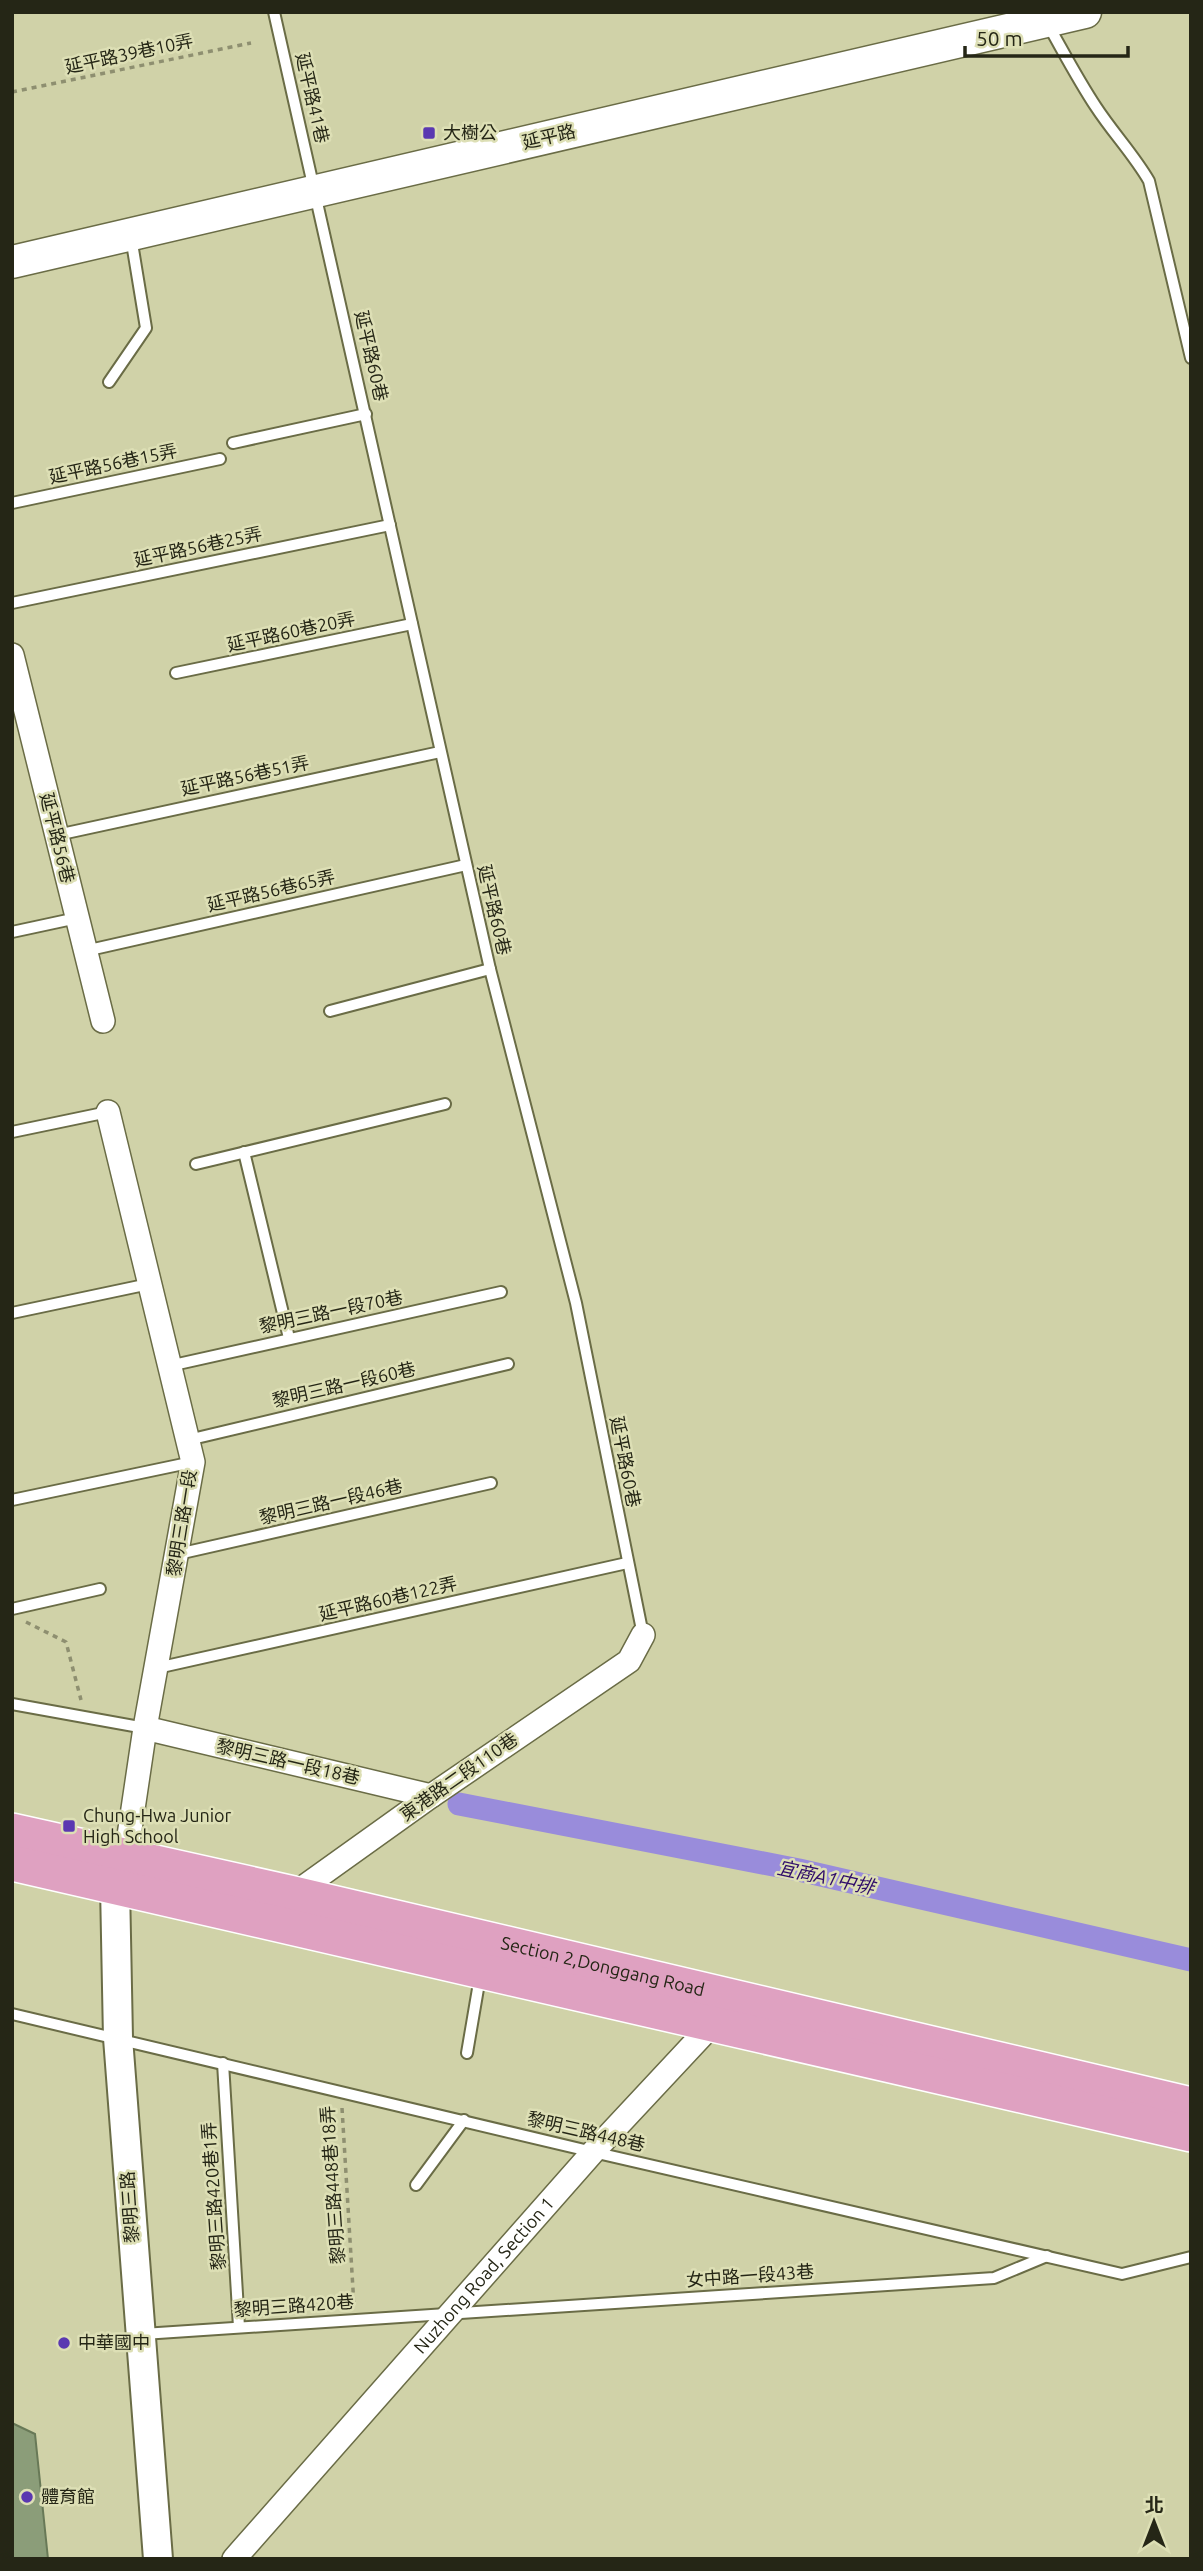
<svg xmlns="http://www.w3.org/2000/svg" width="1203" height="2571" viewBox="0 0 1203 2571" font-family="Ubuntu,'Noto Sans TC',sans-serif">
<style>
.lines{fill:none;stroke-linecap:round;stroke-linejoin:round}
.canal{stroke:#998cdb;stroke-width:23}
.building{fill:#8b9d79;stroke:#687957;stroke-width:2}
.service-casing{stroke:#6a6c46;stroke-width:14}
.minor-casing{stroke:#6a6c46;stroke-width:26}
.tertiary-casing{stroke:#6a6c46;stroke-width:32}
.secondary-casing{stroke:#6a6c46;stroke-width:35}
.primary-casing{stroke:#fff;stroke-width:38}
.path{stroke:#8e8f70;stroke-width:3.5;stroke-dasharray:5 5;stroke-linecap:butt}
.service{stroke:#fff;stroke-width:10}
.minor{stroke:#fff;stroke-width:23}
.tertiary{stroke:#fff;stroke-width:28}
.secondary{stroke:#fff;stroke-width:32}
.primary{stroke:#dfa1c1;stroke-width:35}
.poi-dot{fill:#5a38b1;stroke:#dddfb5;stroke-width:2.5}
.labels{text-anchor:middle;stroke-width:5;stroke-linejoin:round;paint-order:stroke}
.street-label{font-size:18px;fill:#252616;stroke:#dddfb5}
.poi-label{font-size:18px;fill:#252616;stroke:#dddfb5;text-anchor:start}
.water-label{font-size:19px;font-style:italic;fill:#2f0c6a;stroke:#dddfb5}
</style>
<rect width="100%" height="100%" fill="#d0d2a8"/>
<g class="lines">
<!-- canal -->
<path class="canal" d="M 459,1804 L 799,1870 L 1191,1960"/>
</g>
<!-- building -->
<path class="building" d="M 12,2423 L 35,2434 L 48,2559 L 12,2559 Z"/>
<g class="lines">
<defs>
<g id="service">
<path d="M 274,12 L 490,969 L 576,1303 L 643,1635"/>
<path d="M 1047,23 C 1063,51 1078,80 1096,107 C 1113,133 1134,155 1149,181 L 1191,358"/>
<path d="M 109,382 L 146,328 L 131,237"/>
<path d="M 233,443 L 366,414"/>
<path d="M 12,503 L 220,459"/>
<path d="M 12,603 L 390,525"/>
<path d="M 176,673 L 412,624"/>
<path d="M 57,835 L 440,752"/>
<path d="M 12,932 L 77,918"/>
<path d="M 85,951 L 466,865"/>
<path d="M 330,1011 L 490,969"/>
<path d="M 12,1132 L 108,1112"/>
<path d="M 244,1152 L 289,1338"/>
<path d="M 196,1164 L 445,1104"/>
<path d="M 12,1313 L 149,1284"/>
<path d="M 169,1366 L 501,1292"/>
<path d="M 188,1440 L 508,1364"/>
<path d="M 12,1500 L 193,1462"/>
<path d="M 178,1554 L 491,1483"/>
<path d="M 12,1609 L 100,1589"/>
<path d="M 157,1668 L 627,1563"/>
<path d="M 12,1704 L 145,1728"/>
<path d="M 12,2014 L 593,2152 L 1122,2274 L 1191,2257"/>
<path d="M 467,2053 L 480,1977"/>
<path d="M 223,2063 L 239,2327"/>
<path d="M 416,2185 L 464,2120"/>
<path d="M 143,2334 L 994,2278 L 1047,2256"/>
</g>
<g id="minor">
<path d="M 12,655 L 103,1021"/>
<path d="M 108,1112 L 193,1462 L 145,1728 L 126,1856"/>
<path d="M 145,1728 L 431,1796"/>
<path d="M 293,1901 L 294,1894 L 431,1796 L 629,1661 L 643,1635"/>
<path id="s1" d="M 234,2559 L 593,2152 L 720,2016"/>
</g>
<path id="tertiary" d="M 121,1868 L 115,1886 L 118,2038 L 158,2559"/>
<path id="secondary" d="M 12,262 L 1085,12"/>
<g id="primary">
<path id="s2" d="M 12,1831 L 294,1894 L 1191,2105"/>
<path d="M 12,1863 L 1191,2134"/>
</g>
</defs>
<!-- service casing -->
<use href="#service" class="service-casing"/>
<!-- minor casing -->
<use href="#minor" class="minor-casing"/>
<!-- tertiary casing -->
<use href="#tertiary" class="tertiary-casing"/>
<!-- secondary casing -->
<use href="#secondary" class="secondary-casing"/>
<!-- primary casing -->
<use href="#primary" class="primary-casing"/>
<!-- path -->
<g class="path">
<path d="M 12,92 L 251,43"/>
<path d="M 26,1622 L 66,1642 L 81,1700"/>
<path d="M 342,2108 L 354,2306"/>
</g>
<!-- service -->
<use href="#service" class="service"/>
<!-- minor -->
<use href="#minor" class="minor"/>
<!-- tertiary -->
<use href="#tertiary" class="tertiary"/>
<!-- secondary -->
<use href="#secondary" class="secondary"/>
<!-- primary -->
<use href="#primary" class="primary"/>
</g>
<!-- markers -->
<g class="poi-dot">
<rect x="422" y="126" width="14" height="14" rx="3.5"/>
<rect x="62" y="1819" width="14" height="14" rx="3.5"/>
<circle cx="64" cy="2343" r="7"/>
<circle cx="27" cy="2497" r="7"/>
</g>
<g class="labels">
<!-- street labels -->
<g class="street-label">
<text transform="translate(129 54) rotate(-12)" y="6">延平路39巷10弄</text>
<text transform="translate(312 98) rotate(77)" y="6">延平路41巷</text>
<text transform="translate(549 137) rotate(-13)" y="6">延平路</text>
<text transform="translate(371 356) rotate(77)" y="6">延平路60巷</text>
<text transform="translate(113 464) rotate(-12)" y="6">延平路56巷15弄</text>
<text transform="translate(198 547) rotate(-12)" y="6">延平路56巷25弄</text>
<text transform="translate(291 632) rotate(-12)" y="6">延平路60巷20弄</text>
<text transform="translate(245 776) rotate(-12)" y="6">延平路56巷51弄</text>
<text transform="translate(57 838) rotate(76)" y="6">延平路56巷</text>
<text transform="translate(271 891) rotate(-13)" y="6">延平路56巷65弄</text>
<text transform="translate(494 910) rotate(77)" y="6">延平路60巷</text>
<text transform="translate(331 1312) rotate(-12)" y="6">黎明三路一段70巷</text>
<text transform="translate(344 1385) rotate(-13)" y="6">黎明三路一段60巷</text>
<text transform="translate(625 1462) rotate(79)" y="6">延平路60巷</text>
<text transform="translate(331 1502) rotate(-13)" y="6">黎明三路一段46巷</text>
<text transform="translate(182 1523) rotate(-81)" y="6">黎明三路一段</text>
<text transform="translate(388 1599) rotate(-13)" y="6">延平路60巷122弄</text>
<text transform="translate(288 1762) rotate(13)" y="6">黎明三路一段18巷</text>
<text transform="translate(459 1777) rotate(-35)" y="6">東港路二段110巷</text>
<text dy="6" stroke="none"><textPath href="#s2" startOffset="606">Section 2,Donggang Road</textPath></text>
<text transform="translate(586 2132) rotate(13)" y="6">黎明三路448巷</text>
<text transform="translate(333 2185) rotate(-94)" y="6">黎明三路448巷18弄</text>
<text transform="translate(214 2196) rotate(-94)" y="6">黎明三路420巷1弄</text>
<text transform="translate(130 2207) rotate(-94)" y="6">黎明三路</text>
<text dy="6" stroke="none"><textPath href="#s1" startOffset="378">Nuzhong Road, Section 1</textPath></text>
<text transform="translate(750 2276) rotate(-4)" y="6">女中路一段43巷</text>
<text transform="translate(294 2306) rotate(-4)" y="6">黎明三路420巷</text>
</g>
<!-- poi labels -->
<g class="poi-label">
<text x="443" y="139">大樹公</text>
<text x="83" y="1822">Chung-Hwa Junior<tspan x="83" dy="21">High School</tspan></text>
<text x="78" y="2349">中華國中</text>
<text x="41" y="2503">體育館</text>
</g>
<!-- water labels -->
<g class="water-label">
<text transform="translate(826 1877) rotate(12)" y="7">宜商A1中排</text>
</g>
</g>
<!-- border -->
<rect width="1203" height="2571" fill="none" stroke="#252616" stroke-width="28"/>
<!-- north arrow -->
<g transform="translate(1154 2522)" stroke="#dddfb5" stroke-width="5" paint-order="stroke">
<path d="M0-5L12 26L0 18L-12 26Z" fill="#252616"/>
<text y="-10" font-size="19" font-weight="bold" text-anchor="middle" fill="#252616">北</text>
</g>
<!-- scale -->
<path d="M965 46v10h163v-10" fill="none" stroke="#252616" stroke-width="3.5"/>
<text x="976" y="46" font-size="21" fill="#252616" stroke="#dddfb5" stroke-width="5" paint-order="stroke">50 m</text>
</svg>
